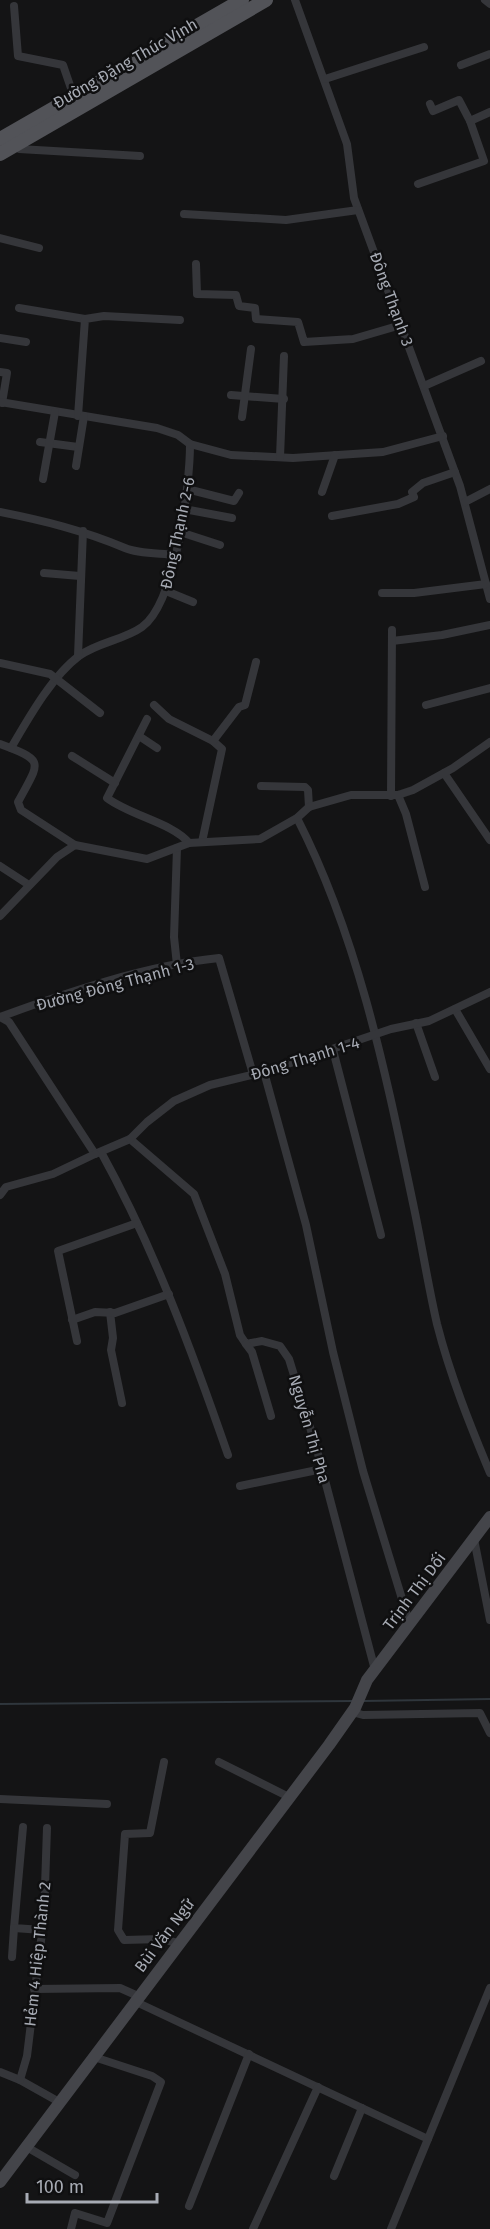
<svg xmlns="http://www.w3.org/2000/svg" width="490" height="2229" viewBox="0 0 490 2229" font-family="'Fira Sans',sans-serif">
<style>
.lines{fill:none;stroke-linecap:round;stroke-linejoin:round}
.stream{stroke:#2f363c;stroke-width:2}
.minor{stroke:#35363a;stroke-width:8}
.secondary{stroke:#44454a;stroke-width:12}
.primary{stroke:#525358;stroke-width:14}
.labels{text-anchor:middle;stroke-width:5;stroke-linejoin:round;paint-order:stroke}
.street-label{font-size:16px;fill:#a7abb4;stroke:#0f0f10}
</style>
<rect width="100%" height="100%" fill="#141415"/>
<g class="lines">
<!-- stream -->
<g class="stream">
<path d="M 363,1701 L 490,1699"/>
<path d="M 0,1704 L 354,1701"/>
</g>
<!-- minor -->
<g class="minor">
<path d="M 295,0 L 347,144 L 354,198 L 460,486 L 490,599"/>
<path d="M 485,0 L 490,4"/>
<path d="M 14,6 L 18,56 L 63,65 L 74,97"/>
<path d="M 461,65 L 490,54"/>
<path d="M 325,79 L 424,47"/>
<path d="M 430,104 L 433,111 L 459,100 L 470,121"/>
<path d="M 15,145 L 19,149 L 140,156"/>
<path d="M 418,184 L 484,161 L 470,121 L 490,112"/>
<path d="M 184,214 L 286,220 L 358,210"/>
<path d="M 0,238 L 39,248"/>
<path d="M 196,264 L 197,294 L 236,295 L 239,306 L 255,308 L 256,319 L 298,322 L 304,342 L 353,339 L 401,325"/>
<path d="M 19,308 L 85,319"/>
<path d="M 0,338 L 26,342"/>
<path d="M 0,372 L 7,373 L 2,403"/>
<path d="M 424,386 L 481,361"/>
<path d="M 231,395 L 284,399"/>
<path d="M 0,402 L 157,428 L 178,435 L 190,444 C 190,484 176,603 142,627 C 124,640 98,642 79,656 C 52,676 28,719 11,748"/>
<path d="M 78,416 L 85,319 L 104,316 L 180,320"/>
<path d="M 242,417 L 251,349"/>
<path d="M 40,442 L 78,447"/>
<path d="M 190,444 L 231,455 L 293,458 L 383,452 L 443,436"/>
<path d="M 280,457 L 284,356"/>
<path d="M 76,466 L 84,416"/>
<path d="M 43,479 L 55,412"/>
<path d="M 187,489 L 234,501 L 239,493"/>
<path d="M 322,492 L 335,455"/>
<path d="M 465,502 L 490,489"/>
<path d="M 184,509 L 232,518"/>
<path d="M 0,512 C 45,521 82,530 125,548 C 139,554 160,553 175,555"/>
<path d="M 332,516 L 398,504 L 414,497 L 412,492 L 423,483 L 455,472"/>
<path d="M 180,532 L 220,545"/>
<path d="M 44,573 L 80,576"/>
<path d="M 166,591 L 193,602"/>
<path d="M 382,593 L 414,593 L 486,584"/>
<path d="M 392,641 L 442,635 L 490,625"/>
<path d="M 78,656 L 83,531"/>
<path d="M 0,663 L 50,674 L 100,713"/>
<path d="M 154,705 L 169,719 L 213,741 L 222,749 L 202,842"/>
<path d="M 426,705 L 490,688"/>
<path d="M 147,719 L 107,798 C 131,816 173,823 189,843"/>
<path d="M 139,736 L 157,748"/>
<path d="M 213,741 L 239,707 L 245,705 L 256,662"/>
<path d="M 0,744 C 46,761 40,761 18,802 L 21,810 L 75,845"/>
<path d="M 72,756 L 115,783"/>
<path d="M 444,773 L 490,840"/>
<path d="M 261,786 L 305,787 L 308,790 L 309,807"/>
<path d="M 398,795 L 406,814 L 425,887"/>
<path d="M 391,796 L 392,630"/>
<path d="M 297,818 C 359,939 386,1075 414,1208 C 422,1246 428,1285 437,1324 C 450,1375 470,1425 490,1473"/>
<path d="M 177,848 L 174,937 L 177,965"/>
<path d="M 0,866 L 29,885"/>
<path d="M 0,916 L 57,857 L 75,845 L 147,859 L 189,843 L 260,839 L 297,818 L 309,807 L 351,795 L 398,795 L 413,790 L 453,768 L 490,742"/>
<path d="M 455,1009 L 490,1069"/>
<path d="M 0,1017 L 9,1022 L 95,1154 L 130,1139 L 194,1194 L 225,1274 L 240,1335 L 246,1344 L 262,1341 L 280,1346 L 289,1359 L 317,1450 L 375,1670"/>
<path d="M 0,1017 C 68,992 147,965 219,958 L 253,1074"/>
<path d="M 416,1023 L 435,1077"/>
<path d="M 333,1050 L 381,1235"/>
<path d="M 264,1072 L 306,1225 L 333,1352 L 363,1471 L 410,1625"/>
<path d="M 130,1139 L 147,1122 L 174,1101 L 210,1085 L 264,1072 L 391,1029 L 429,1021 L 490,992"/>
<path d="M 101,1152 C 154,1248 192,1351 228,1455"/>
<path d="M 0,1195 L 6,1187 L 53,1174 L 95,1154"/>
<path d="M 110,1312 L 113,1338 L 111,1350 L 122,1403"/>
<path d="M 72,1320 L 95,1312 L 115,1313 L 169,1294"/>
<path d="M 77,1341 L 58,1251 L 137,1223"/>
<path d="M 246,1344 L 252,1352 L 271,1416"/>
<path d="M 240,1486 L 322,1469"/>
<path d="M 474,1539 L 490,1620"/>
<path d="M 352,1712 L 363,1715 L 480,1713 L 490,1733"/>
<path d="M 164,1762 L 150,1833 L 125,1834 L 118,1930 L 124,1940 L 161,1939 L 178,1943"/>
<path d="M 219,1762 L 289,1797"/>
<path d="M 0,1799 L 107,1804"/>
<path d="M 23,1827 L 14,1928 L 42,1930"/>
<path d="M 12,1957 L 14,1928"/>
<path d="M 34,1989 L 120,1988 L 138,1996"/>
<path d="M 134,2001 L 428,2139"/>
<path d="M 0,2072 L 20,2080 L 61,2103"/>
<path d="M 20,2080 L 27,2056 L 44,1916 L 47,1828"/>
<path d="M 25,2146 L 75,2175"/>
<path d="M 334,2176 L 362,2108"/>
<path d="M 189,2206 L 249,2054"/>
<path d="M 71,2229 L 75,2213 L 107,2223 L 161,2082 L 152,2076 L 94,2057"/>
<path d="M 253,2229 L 318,2087"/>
<path d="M 391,2229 L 490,1988"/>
</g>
<!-- secondary -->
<path class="secondary" d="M 0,2182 L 329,1745 L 355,1708 L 367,1680 L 490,1517"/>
<!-- primary -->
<g class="primary">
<path d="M 0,139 L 242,0"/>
<path d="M 0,154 L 266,0"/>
</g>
</g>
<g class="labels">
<!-- street labels -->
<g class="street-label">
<text transform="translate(125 63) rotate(-30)" y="6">Đường Đặng Thúc Vịnh</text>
<text transform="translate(392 299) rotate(70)" y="6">Đông Thạnh 3</text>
<text transform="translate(177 533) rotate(-78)" y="6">Đông Thạnh 2-6</text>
<text transform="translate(115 984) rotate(-15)" y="6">Đường Đông Thạnh 1-3</text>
<text transform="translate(305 1058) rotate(-17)" y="6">Đông Thạnh 1-4</text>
<text transform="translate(310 1429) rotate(74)" y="6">Nguyễn Thị Pha</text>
<text transform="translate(414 1591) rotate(-53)" y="6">Trịnh Thị Dối</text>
<text transform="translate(164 1935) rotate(-53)" y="6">Bùi Văn Ngữ</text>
<text transform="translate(37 1954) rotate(-84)" y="6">Hẻm 4 Hiệp Thành 2</text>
</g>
</g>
<!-- scale -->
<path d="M27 2193v9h130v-9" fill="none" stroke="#a7abb4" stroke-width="3"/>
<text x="36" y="2193" font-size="18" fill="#a7abb4" stroke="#0f0f10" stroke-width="4.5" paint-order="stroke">100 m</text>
</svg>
